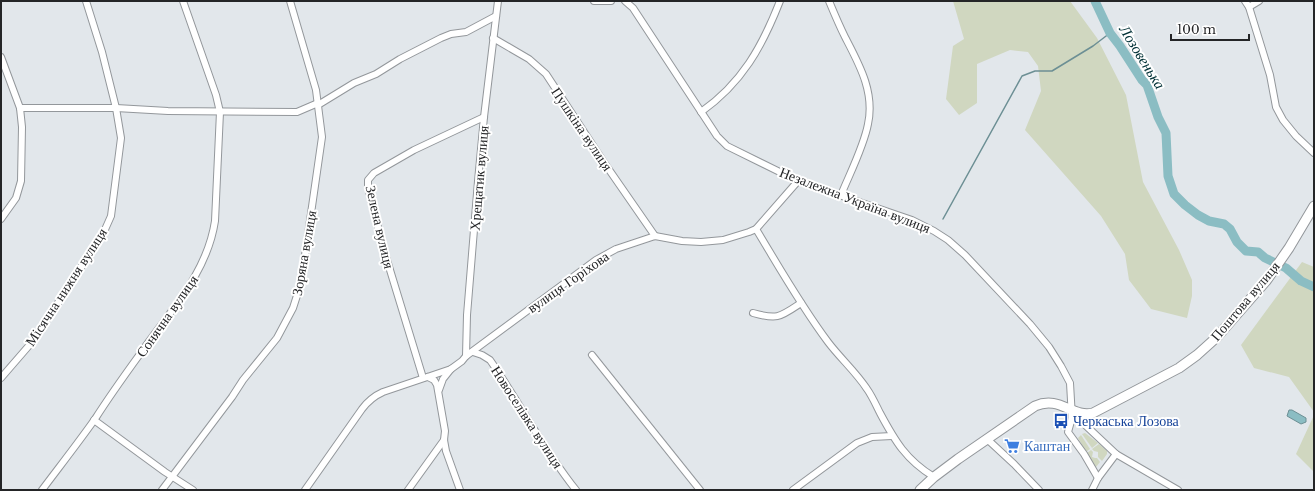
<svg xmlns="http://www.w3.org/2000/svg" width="1315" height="491" viewBox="0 0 1315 491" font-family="'Libre Baskerville',serif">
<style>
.green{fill:#d0d7c0}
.water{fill:#8bbdc3;stroke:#6c8f94}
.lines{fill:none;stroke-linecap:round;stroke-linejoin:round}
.stream{stroke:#6c8f94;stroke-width:1.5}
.river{stroke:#8bbdc3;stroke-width:9}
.street-casing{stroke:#93979b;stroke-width:8}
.secondary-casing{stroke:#93979b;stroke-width:11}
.street{stroke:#fff;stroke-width:6}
.secondary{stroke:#fff;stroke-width:9}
.labels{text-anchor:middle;stroke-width:4;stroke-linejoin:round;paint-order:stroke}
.street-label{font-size:14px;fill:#242527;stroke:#fff}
.transit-label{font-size:14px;fill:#164399;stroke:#fff;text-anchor:start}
.shop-label{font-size:14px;fill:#366cbe;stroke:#fff;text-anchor:start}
.water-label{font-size:15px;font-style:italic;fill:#003136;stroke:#fff}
</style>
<rect width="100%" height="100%" fill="#e2e7eb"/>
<!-- green -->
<g class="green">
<path d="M 953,1 L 1070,1 L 1097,38 L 1126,95 L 1143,182 L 1179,250 L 1192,280 L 1192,296 L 1187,318 L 1151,309 L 1129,280 L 1125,254 L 1101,216 L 1025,130 L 1041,91 L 1038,66 L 1028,52 L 1010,50 L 977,64 L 977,103 L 959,115 L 946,99 L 953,46 L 964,39 Z"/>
<path d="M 1302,262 L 1314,267 L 1314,412 L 1289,377 L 1254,368 L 1241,345 Z"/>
<path d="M 1314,415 L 1314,472 L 1296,454 Z"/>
<path d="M 1085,433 L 1098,443 L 1092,448 L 1082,434 Z"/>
<path d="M 1081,435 L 1090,449 L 1086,452 L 1078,438 Z"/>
<path d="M 1099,444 L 1107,451 L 1107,454 L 1102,461 L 1098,457 L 1098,452 L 1094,451 L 1092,449 Z"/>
<path d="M 1091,450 L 1093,452 L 1092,457 L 1095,458 L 1097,458 L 1100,462 L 1096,467 L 1095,467 L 1087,453 Z"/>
</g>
<!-- water -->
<path class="water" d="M 1289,410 L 1292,410 L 1306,418 L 1306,422 L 1301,424 L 1287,416 Z"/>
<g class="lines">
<!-- stream -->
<path class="stream" d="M 943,219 L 1022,76 L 1035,71 L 1052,71 L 1093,46 L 1110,33"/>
<!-- river -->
<path class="river" d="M 1095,1 L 1110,33 L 1120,46 L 1142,80 L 1147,85 L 1158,117 L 1166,133 L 1168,176 L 1174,194 L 1185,205 L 1198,215 L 1209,221 L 1224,224 L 1230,229 L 1237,242 L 1246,251 L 1258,252 L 1265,258 L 1286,268 L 1301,281 L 1314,287"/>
<defs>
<g id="street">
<path d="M 594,1 L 611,1"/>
<path d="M 625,1 L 633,8 L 717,136 L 727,146 L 798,181 L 912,220 L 934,231 L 948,240 L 965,255 L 1030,324 L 1049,347 L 1061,366 L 1070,383 L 1072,418 L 1082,422 L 1116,454 L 1178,490"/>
<path d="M 829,1 C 834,13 839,25 845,37 C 859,64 875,92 868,124 C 864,146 850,173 841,195"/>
<path d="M 1245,1 L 1249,7 L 1270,75 L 1276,107 L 1283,120 L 1296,136 L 1314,153"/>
<path d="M 1249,7 L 1259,1"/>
<path d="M 493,38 L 529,59 L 546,74 L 603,161 L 655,236"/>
<path d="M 1,57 L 20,108 L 22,127 L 21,181 L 16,198 L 1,219"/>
<path d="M 318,105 L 354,83 L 376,74 L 400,59 L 441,38 L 451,34 L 466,32 L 496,16"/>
<path d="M 20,108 L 116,108 L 168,111 L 297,112 L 318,103"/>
<path d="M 701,112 C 742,83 762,47 780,1"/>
<path d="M 756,229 C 779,267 801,306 828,342 C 840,358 856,372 867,389 C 872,396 876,405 880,413 C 895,441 906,460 934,477"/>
<path d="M 753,313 C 778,320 780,317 801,303"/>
<path d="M 473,352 L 482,355 L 490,360 C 520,403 543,449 576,490"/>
<path d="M 592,355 L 700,490"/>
<path d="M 466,356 L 467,315 L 478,181 L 484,117 L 498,1"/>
<path d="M 428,377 L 434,380 L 437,385 L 445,431 L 444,440 L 446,451 L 460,490"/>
<path d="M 1,378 L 33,341 L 103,234 L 111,216 L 121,138 L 116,108 L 102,52 L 86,1"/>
<path d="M 423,378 L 383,247 L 368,187 L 368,180 L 374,173 L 414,150 L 484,117"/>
<path d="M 439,390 L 443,379 L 451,369"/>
<path d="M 1072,418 L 1068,432 L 1084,454 L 1098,478"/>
<path d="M 94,420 L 165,472 L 193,490"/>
<path d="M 987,439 L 1014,464 L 1039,490"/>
<path d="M 42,490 C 60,466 78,443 95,419 C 109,397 124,376 140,354 C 169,312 207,274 215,221 L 220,112 L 216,95 L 183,1"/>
<path d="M 162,490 L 232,397 L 243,380 L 277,338 L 293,308 L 301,283 L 322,137 L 316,90 L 290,1"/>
<path d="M 305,490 L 362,409 C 368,401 374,396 383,392 L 451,369 L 462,361 L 466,356 L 596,260 L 616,249 L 655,236 L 682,241 L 701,242 L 723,240 L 749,232 L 756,229 L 798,181"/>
<path d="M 408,490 L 444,440"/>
<path d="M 793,490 L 857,443 L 872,437 L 892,436"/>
<path d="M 1092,490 L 1098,478 L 1116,454"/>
</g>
<path id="secondary" d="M 920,490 L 934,477 L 958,459 L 1035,406 C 1060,395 1072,418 1093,413 L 1179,368 L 1197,355 L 1217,337 L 1266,281 L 1289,248 L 1314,206"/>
</defs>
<!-- street casing -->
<use href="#street" class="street-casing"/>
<!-- secondary casing -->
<use href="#secondary" class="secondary-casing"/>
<!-- street -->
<use href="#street" class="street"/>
<!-- secondary -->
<use href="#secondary" class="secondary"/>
</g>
<!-- icons -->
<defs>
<symbol id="bus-bare" viewBox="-9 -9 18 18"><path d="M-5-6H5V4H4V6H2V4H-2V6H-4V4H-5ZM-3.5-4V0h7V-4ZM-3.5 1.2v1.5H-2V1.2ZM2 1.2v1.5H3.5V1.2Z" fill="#1a4fb4" stroke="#fff" stroke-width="2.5" paint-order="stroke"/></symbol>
<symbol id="supermarket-bare" viewBox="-9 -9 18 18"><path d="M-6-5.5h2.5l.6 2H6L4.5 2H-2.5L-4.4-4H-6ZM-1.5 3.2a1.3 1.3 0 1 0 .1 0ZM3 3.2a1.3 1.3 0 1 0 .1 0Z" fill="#3f7fe0" stroke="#fff" stroke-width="2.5" paint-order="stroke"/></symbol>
</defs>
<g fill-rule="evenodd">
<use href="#bus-bare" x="1050" y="410" width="22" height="22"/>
<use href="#supermarket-bare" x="1001" y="435" width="22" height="22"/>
</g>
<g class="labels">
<!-- street labels -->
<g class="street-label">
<text transform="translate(582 129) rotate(56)" y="5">Пушкіна вулиця</text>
<text transform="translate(479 178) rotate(-85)" y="5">Хрещатик вулиця</text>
<text transform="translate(855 200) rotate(21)" y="5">Незалежна Україна вулиця</text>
<text transform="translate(380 227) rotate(77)" y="5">Зелена вулиця</text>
<text transform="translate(304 253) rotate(-80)" y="5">Зоряна вулиця</text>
<text transform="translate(568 282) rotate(-35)" y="5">вулиця Горіхова</text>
<text transform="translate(66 287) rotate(-57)" y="5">Місячна нижня вулиця</text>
<text transform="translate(1245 301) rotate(-50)" y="5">Поштова вулиця</text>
<text transform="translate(167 316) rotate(-55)" y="5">Сонячна вулиця</text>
<text transform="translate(527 417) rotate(57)" y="5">Новоселівка вулиця</text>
</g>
<!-- transit labels -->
<g class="transit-label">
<text x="1073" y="426">Черкаська Лозова</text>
</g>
<!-- shop labels -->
<g class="shop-label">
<text x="1024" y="451">Каштан</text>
</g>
<!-- water labels -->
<g class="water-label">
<text transform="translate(1142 57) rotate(58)" y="5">Лозовенька</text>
</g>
</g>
<!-- border -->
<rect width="1315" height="491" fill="none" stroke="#242527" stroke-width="4"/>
<!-- scale -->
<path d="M1171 34v6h78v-6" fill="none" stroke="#242527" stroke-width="2"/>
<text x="1177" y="34" font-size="12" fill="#242527" stroke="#ffffff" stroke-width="3" paint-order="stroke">100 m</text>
</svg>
